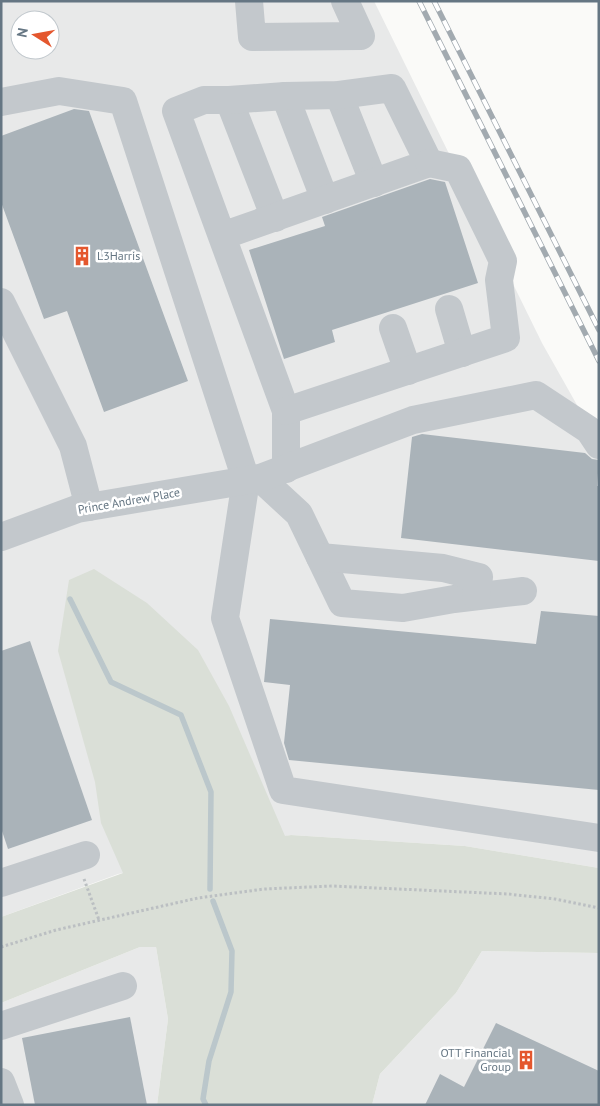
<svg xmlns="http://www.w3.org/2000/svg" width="600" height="1106" viewBox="0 0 600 1106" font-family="'PT Sans',sans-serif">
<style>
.built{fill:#e8e9e9;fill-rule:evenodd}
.green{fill:#dadfd7}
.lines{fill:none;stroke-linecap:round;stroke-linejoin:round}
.stream{stroke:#bbc7cb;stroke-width:5.5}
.building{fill:#aab3b9}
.path{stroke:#bbbfc2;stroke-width:3;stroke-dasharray:2.5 2.5;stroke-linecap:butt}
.minor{stroke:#c3c8cc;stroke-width:28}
.rail-casing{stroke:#a2aab0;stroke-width:5.5}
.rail{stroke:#fff;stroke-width:4;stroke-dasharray:11;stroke-linecap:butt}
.labels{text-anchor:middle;stroke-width:5;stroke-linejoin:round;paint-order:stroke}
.poi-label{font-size:12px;fill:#657683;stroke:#fff;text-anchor:start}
.street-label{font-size:12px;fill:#657683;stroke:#fff}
</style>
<rect width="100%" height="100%" fill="#fafaf8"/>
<!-- built -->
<g class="built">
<path d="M 1,1 L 374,1 L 542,343 L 599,444 L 599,868 L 465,846 L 291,835 L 118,874 L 1,917 ZM 20,20 L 50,20 L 50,50 L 20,50 Z"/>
<path d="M 140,947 L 156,947 L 168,1019 L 157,1105 L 1,1105 L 1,1003 Z"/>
<path d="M 482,951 L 599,953 L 599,1105 L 372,1105 L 380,1074 L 456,993 Z"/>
</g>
<!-- green -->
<path class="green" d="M 94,569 L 147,603 L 198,650 L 229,706 L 285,836 L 291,835 L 465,846 L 599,868 L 599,953 L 482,951 L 456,993 L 380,1074 L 372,1105 L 157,1105 L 168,1019 L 156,947 L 140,947 L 1,1003 L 1,917 L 123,873 L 101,823 L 95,782 L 58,651 L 69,580 Z"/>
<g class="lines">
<!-- stream -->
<g class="stream">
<path d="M 70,599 L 111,682 L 181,715 L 211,792 L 210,889"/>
<path d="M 206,1105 L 203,1099 L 209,1061 L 231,992 L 232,951 L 213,901"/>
</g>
</g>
<!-- building -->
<g class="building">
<path d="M 74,109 L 89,111 L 188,381 L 104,412 L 67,311 L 44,319 L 1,202 L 1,136 Z"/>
<path d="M 430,179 L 445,182 L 478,283 L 332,330 L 335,342 L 284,359 L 249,250 L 325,226 L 322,217 Z"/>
<path d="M 422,434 L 585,453 L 592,459 L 599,460 L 597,486 L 599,486 L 599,561 L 401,538 L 412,437 Z"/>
<path d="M 541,611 L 599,616 L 599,790 L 289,760 L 284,743 L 290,685 L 264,682 L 270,619 L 536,644 Z"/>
<path d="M 30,641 L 92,820 L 8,849 L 1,828 L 1,651 Z"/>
<path d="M 130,1017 L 147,1105 L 35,1105 L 22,1038 Z"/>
<path d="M 496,1023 L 599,1071 L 599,1105 L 425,1105 L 440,1074 L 464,1087 Z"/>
</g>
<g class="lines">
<!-- path -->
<g class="path">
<path d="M 84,879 L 99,920"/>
<path d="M 1,947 L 56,930 L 198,898 L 264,889 L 332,886 L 508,894 L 555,899 L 599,908"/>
</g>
<!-- minor -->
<g class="minor">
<path d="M 249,1 L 252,37 L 361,36 L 345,1"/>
<path d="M 339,95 L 374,183"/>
<path d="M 285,96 L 325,200"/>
<path d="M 229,100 L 275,218"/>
<path d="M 1,102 L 59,91 L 123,101 L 246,480 L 225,618 L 283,790 L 599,838"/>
<path d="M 222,236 L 429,163 L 392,88 L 339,95 L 285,96 L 229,100 L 204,100 L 176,111 L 286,411 L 286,469"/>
<path d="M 1,302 L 73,446 L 89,507"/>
<path d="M 449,309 L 462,353"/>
<path d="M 393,328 L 408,371"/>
<path d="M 286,411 L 506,338 L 499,280 L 503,261 L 458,169 L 429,163"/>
<path d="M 260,478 L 299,514 L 342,603 L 403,608 L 454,599 L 523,591"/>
<path d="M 1,537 L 77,509 L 260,478 L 413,420 L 536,395 L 589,430 L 599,445"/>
<path d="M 320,557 L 443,568 L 479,577 L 476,596"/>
<path d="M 1,883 L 86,855"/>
<path d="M 1,1026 L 123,986"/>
<path d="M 1,1082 L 10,1105"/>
</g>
<defs>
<g id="rail">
<path d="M 419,1 L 599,361"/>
<path d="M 434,1 L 599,330"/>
</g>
</defs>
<!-- rail casing -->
<use href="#rail" class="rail-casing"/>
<!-- rail -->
<use href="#rail" class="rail"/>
</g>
<!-- icons -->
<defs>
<symbol id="building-bare" viewBox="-9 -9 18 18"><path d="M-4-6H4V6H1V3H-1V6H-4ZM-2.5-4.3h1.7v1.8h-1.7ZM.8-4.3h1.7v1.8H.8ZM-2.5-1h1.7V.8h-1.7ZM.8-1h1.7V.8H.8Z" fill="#e4572e" stroke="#fff" stroke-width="2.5" paint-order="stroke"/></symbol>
</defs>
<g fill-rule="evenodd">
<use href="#building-bare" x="68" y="242" width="28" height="28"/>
<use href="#building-bare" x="512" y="1046" width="28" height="28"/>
</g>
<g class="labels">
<!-- poi labels -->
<g class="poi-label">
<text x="97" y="260">L3Harris</text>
<text x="511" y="1057" text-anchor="end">OTT Financial<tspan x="511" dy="14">Group</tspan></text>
</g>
<!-- street labels -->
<g class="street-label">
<text transform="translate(129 501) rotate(-10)" y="4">Prince Andrew Place</text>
</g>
</g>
<!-- border -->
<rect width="600" height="1106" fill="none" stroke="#657683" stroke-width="5"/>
<!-- north arrow -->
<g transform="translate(35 35) rotate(281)"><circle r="24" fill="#ffffff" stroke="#c1c8cd"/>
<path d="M0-4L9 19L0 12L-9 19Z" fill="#e4572e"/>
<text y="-8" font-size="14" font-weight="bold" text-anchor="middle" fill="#657683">N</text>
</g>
</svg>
